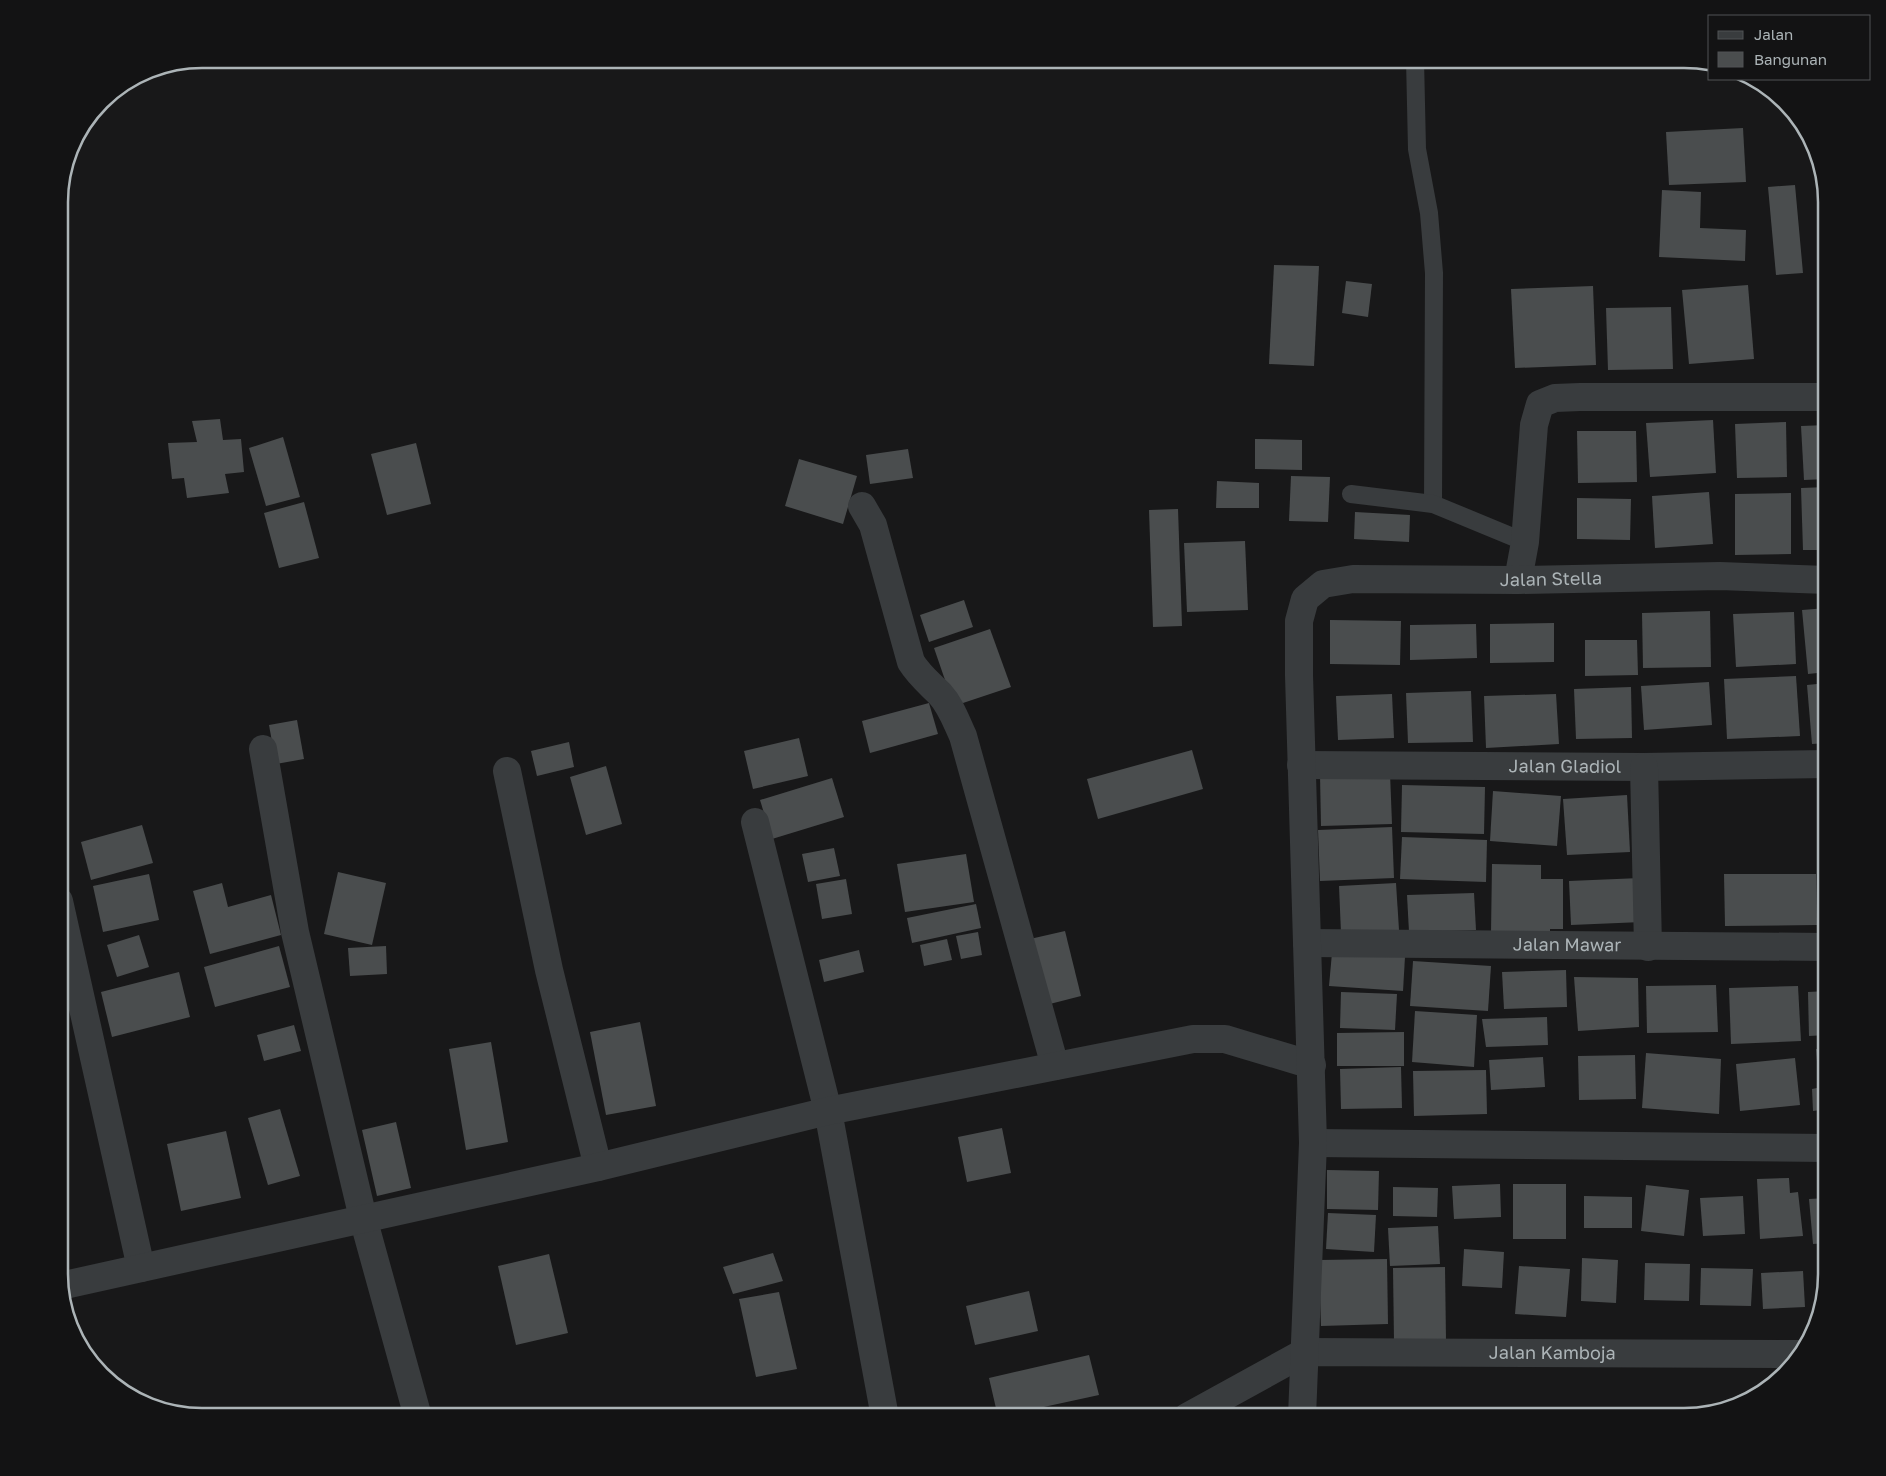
<svg xmlns="http://www.w3.org/2000/svg" width="1886" height="1476" viewBox="0 0 1886 1476" font-family="'Golos Text',sans-serif">
<style>
.building{fill:#4a4d4e}
.lines{fill:none;stroke-linecap:round;stroke-linejoin:round}
.lane{stroke:#393c3e;stroke-width:18}
.street{stroke:#393c3e;stroke-width:28}
.labels{text-anchor:middle;stroke-width:4;stroke-linejoin:round;paint-order:stroke}
.street-label{font-size:18px;fill:#acb4b7;stroke:#131314}
.rim{fill:none;stroke:#acb4b7;stroke-width:2.5}
</style>
<rect width="100%" height="100%" fill="#181819"/>
<!-- building -->
<g class="building">
<path d="M 1743,128 L 1746,182 L 1669,185 L 1666,132 Z"/>
<path d="M 1795,185 L 1803,273 L 1776,275 L 1768,187 Z"/>
<path d="M 1662,190 L 1701,192 L 1700,228 L 1746,230 L 1745,261 L 1659,257 Z"/>
<path d="M 1274,265 L 1319,266 L 1314,366 L 1269,364 Z"/>
<path d="M 1346,281 L 1372,284 L 1368,317 L 1342,313 Z"/>
<path d="M 1748,285 L 1754,359 L 1689,364 L 1682,290 Z"/>
<path d="M 1593,286 L 1596,365 L 1515,368 L 1511,289 Z"/>
<path d="M 1671,307 L 1673,369 L 1608,370 L 1606,308 Z"/>
<path d="M 220,419 L 223,440 L 241,439 L 244,472 L 225,474 L 229,493 L 187,498 L 184,478 L 172,479 L 168,443 L 197,442 L 192,421 Z"/>
<path d="M 1713,420 L 1716,473 L 1650,477 L 1646,423 Z"/>
<path d="M 1786,422 L 1787,477 L 1737,478 L 1735,424 Z"/>
<path d="M 1827,425 L 1827,479 L 1804,480 L 1801,426 Z"/>
<path d="M 1577,431 L 1636,431 L 1637,482 L 1578,483 Z"/>
<path d="M 283,437 L 300,497 L 266,506 L 249,448 Z"/>
<path d="M 1255,439 L 1302,440 L 1302,470 L 1255,469 Z"/>
<path d="M 416,443 L 431,504 L 387,515 L 371,454 Z"/>
<path d="M 908,449 L 913,478 L 870,484 L 866,455 Z"/>
<path d="M 799,459 L 857,476 L 843,524 L 785,506 Z"/>
<path d="M 1291,476 L 1330,477 L 1328,522 L 1289,521 Z"/>
<path d="M 1217,481 L 1259,483 L 1259,508 L 1216,508 Z"/>
<path d="M 1827,487 L 1827,550 L 1803,550 L 1801,488 Z"/>
<path d="M 1709,492 L 1713,544 L 1655,548 L 1652,496 Z"/>
<path d="M 1791,493 L 1791,554 L 1735,555 L 1735,494 Z"/>
<path d="M 1577,498 L 1631,499 L 1630,540 L 1577,539 Z"/>
<path d="M 304,502 L 319,558 L 279,568 L 264,513 Z"/>
<path d="M 1178,509 L 1182,626 L 1153,627 L 1149,510 Z"/>
<path d="M 1355,512 L 1410,515 L 1409,542 L 1354,539 Z"/>
<path d="M 1245,541 L 1248,610 L 1187,612 L 1184,543 Z"/>
<path d="M 964,600 L 973,627 L 929,642 L 920,615 Z"/>
<path d="M 1827,608 L 1827,672 L 1808,674 L 1802,610 Z"/>
<path d="M 1710,611 L 1711,667 L 1643,668 L 1642,613 Z"/>
<path d="M 1794,612 L 1796,664 L 1736,667 L 1733,614 Z"/>
<path d="M 1330,620 L 1401,621 L 1400,665 L 1330,664 Z"/>
<path d="M 1554,623 L 1554,662 L 1490,663 L 1490,624 Z"/>
<path d="M 1476,624 L 1477,658 L 1410,660 L 1410,625 Z"/>
<path d="M 990,629 L 1011,687 L 954,706 L 934,648 Z"/>
<path d="M 1585,640 L 1637,640 L 1638,675 L 1585,676 Z"/>
<path d="M 1796,676 L 1800,736 L 1727,739 L 1724,679 Z"/>
<path d="M 1709,682 L 1712,725 L 1644,730 L 1641,686 Z"/>
<path d="M 1827,683 L 1827,743 L 1812,744 L 1807,685 Z"/>
<path d="M 1631,687 L 1632,738 L 1576,739 L 1574,689 Z"/>
<path d="M 1471,691 L 1473,742 L 1408,743 L 1406,693 Z"/>
<path d="M 1392,694 L 1394,738 L 1338,740 L 1336,696 Z"/>
<path d="M 1556,694 L 1559,744 L 1486,748 L 1484,696 Z"/>
<path d="M 929,703 L 938,734 L 870,753 L 862,721 Z"/>
<path d="M 297,720 L 304,759 L 276,764 L 269,725 Z"/>
<path d="M 799,738 L 808,776 L 753,789 L 744,751 Z"/>
<path d="M 569,742 L 574,767 L 537,776 L 531,751 Z"/>
<path d="M 1192,750 L 1203,789 L 1098,819 L 1087,779 Z"/>
<path d="M 606,766 L 622,824 L 586,835 L 570,777 Z"/>
<path d="M 1390,773 L 1392,824 L 1321,826 L 1320,775 Z"/>
<path d="M 832,778 L 844,817 L 772,839 L 760,800 Z"/>
<path d="M 1402,785 L 1485,787 L 1484,834 L 1401,832 Z"/>
<path d="M 1493,791 L 1561,796 L 1557,846 L 1490,841 Z"/>
<path d="M 1627,795 L 1630,852 L 1567,855 L 1563,799 Z"/>
<path d="M 142,825 L 153,863 L 91,880 L 81,842 Z"/>
<path d="M 1392,827 L 1394,878 L 1320,881 L 1318,830 Z"/>
<path d="M 1402,837 L 1487,840 L 1486,882 L 1400,879 Z"/>
<path d="M 834,848 L 840,876 L 808,882 L 802,854 Z"/>
<path d="M 966,854 L 974,902 L 905,912 L 897,864 Z"/>
<path d="M 1492,864 L 1541,865 L 1541,879 L 1563,879 L 1563,929 L 1550,929 L 1550,934 L 1491,933 Z"/>
<path d="M 338,872 L 386,883 L 372,945 L 324,934 Z"/>
<path d="M 149,874 L 159,920 L 103,932 L 93,886 Z"/>
<path d="M 1724,874 L 1816,874 L 1817,925 L 1725,926 Z"/>
<path d="M 1640,878 L 1642,922 L 1571,925 L 1569,881 Z"/>
<path d="M 846,879 L 852,914 L 822,919 L 816,884 Z"/>
<path d="M 222,883 L 228,907 L 271,895 L 281,935 L 210,954 L 193,891 Z"/>
<path d="M 1396,883 L 1399,930 L 1341,933 L 1339,886 Z"/>
<path d="M 1474,893 L 1476,930 L 1409,932 L 1407,895 Z"/>
<path d="M 976,904 L 981,928 L 912,943 L 907,918 Z"/>
<path d="M 1065,931 L 1081,996 L 1046,1005 L 1030,939 Z"/>
<path d="M 978,932 L 982,955 L 961,959 L 956,936 Z"/>
<path d="M 139,935 L 149,967 L 117,977 L 107,945 Z"/>
<path d="M 947,939 L 952,960 L 924,966 L 920,945 Z"/>
<path d="M 279,946 L 290,987 L 215,1007 L 204,967 Z"/>
<path d="M 386,946 L 387,974 L 350,976 L 348,948 Z"/>
<path d="M 859,950 L 864,972 L 824,982 L 819,960 Z"/>
<path d="M 1332,953 L 1405,957 L 1403,991 L 1329,986 Z"/>
<path d="M 1413,961 L 1491,966 L 1488,1011 L 1410,1006 Z"/>
<path d="M 1566,970 L 1567,1007 L 1504,1009 L 1502,972 Z"/>
<path d="M 179,972 L 190,1017 L 112,1037 L 101,992 Z"/>
<path d="M 1574,977 L 1638,978 L 1639,1027 L 1578,1031 Z"/>
<path d="M 1716,985 L 1718,1032 L 1647,1033 L 1646,986 Z"/>
<path d="M 1798,986 L 1801,1041 L 1731,1044 L 1729,988 Z"/>
<path d="M 1827,991 L 1827,1035 L 1809,1036 L 1808,992 Z"/>
<path d="M 1341,992 L 1397,994 L 1395,1030 L 1340,1028 Z"/>
<path d="M 1415,1011 L 1477,1015 L 1474,1067 L 1412,1062 Z"/>
<path d="M 1547,1017 L 1548,1045 L 1486,1047 L 1482,1019 Z"/>
<path d="M 640,1022 L 656,1106 L 606,1115 L 590,1032 Z"/>
<path d="M 294,1025 L 301,1051 L 264,1061 L 257,1035 Z"/>
<path d="M 1404,1032 L 1404,1066 L 1337,1066 L 1337,1033 Z"/>
<path d="M 491,1042 L 508,1142 L 466,1150 L 449,1049 Z"/>
<path d="M 1827,1048 L 1827,1074 L 1818,1075 L 1816,1049 Z"/>
<path d="M 1646,1053 L 1721,1059 L 1719,1114 L 1642,1108 Z"/>
<path d="M 1635,1055 L 1636,1099 L 1579,1100 L 1578,1056 Z"/>
<path d="M 1543,1057 L 1545,1087 L 1491,1090 L 1489,1060 Z"/>
<path d="M 1795,1058 L 1800,1105 L 1740,1111 L 1736,1064 Z"/>
<path d="M 1401,1067 L 1402,1108 L 1341,1109 L 1340,1069 Z"/>
<path d="M 1486,1070 L 1487,1114 L 1414,1116 L 1413,1071 Z"/>
<path d="M 1827,1086 L 1827,1109 L 1813,1111 L 1812,1089 Z"/>
<path d="M 280,1109 L 300,1176 L 268,1185 L 248,1118 Z"/>
<path d="M 396,1122 L 411,1188 L 377,1196 L 362,1130 Z"/>
<path d="M 1002,1128 L 1011,1173 L 967,1182 L 958,1137 Z"/>
<path d="M 226,1131 L 241,1198 L 181,1211 L 167,1144 Z"/>
<path d="M 1327,1170 L 1379,1171 L 1378,1210 L 1327,1209 Z"/>
<path d="M 1789,1178 L 1790,1193 L 1798,1192 L 1803,1236 L 1760,1239 L 1757,1179 Z"/>
<path d="M 1500,1184 L 1501,1217 L 1454,1219 L 1452,1186 Z"/>
<rect x="1513" y="1184" width="53" height="55"/>
<path d="M 1646,1185 L 1689,1190 L 1684,1236 L 1641,1231 Z"/>
<path d="M 1393,1187 L 1438,1188 L 1437,1217 L 1393,1216 Z"/>
<path d="M 1584,1196 L 1632,1197 L 1632,1228 L 1584,1228 Z"/>
<path d="M 1743,1196 L 1745,1234 L 1703,1236 L 1700,1198 Z"/>
<path d="M 1827,1198 L 1827,1243 L 1813,1244 L 1809,1199 Z"/>
<path d="M 1328,1213 L 1376,1215 L 1374,1252 L 1326,1249 Z"/>
<path d="M 1438,1226 L 1440,1264 L 1390,1266 L 1388,1228 Z"/>
<path d="M 1464,1249 L 1504,1252 L 1502,1288 L 1462,1286 Z"/>
<path d="M 773,1253 L 783,1281 L 733,1294 L 723,1267 Z"/>
<path d="M 549,1254 L 568,1333 L 516,1345 L 498,1266 Z"/>
<path d="M 1582,1258 L 1618,1260 L 1616,1303 L 1581,1301 Z"/>
<path d="M 1387,1259 L 1388,1324 L 1321,1326 L 1319,1260 Z"/>
<path d="M 1645,1263 L 1690,1264 L 1689,1301 L 1644,1300 Z"/>
<path d="M 1519,1266 L 1570,1269 L 1566,1317 L 1515,1314 Z"/>
<path d="M 1445,1267 L 1446,1340 L 1394,1341 L 1393,1268 Z"/>
<path d="M 1701,1268 L 1753,1269 L 1751,1306 L 1700,1305 Z"/>
<path d="M 1803,1271 L 1805,1307 L 1763,1309 L 1761,1273 Z"/>
<path d="M 1827,1276 L 1822,1306 L 1821,1306 L 1819,1277 Z"/>
<path d="M 1029,1291 L 1038,1331 L 975,1345 L 966,1306 Z"/>
<path d="M 779,1292 L 797,1369 L 756,1377 L 739,1299 Z"/>
<path d="M 1089,1355 L 1099,1395 L 998,1417 L 989,1378 Z"/>
<path d="M 1332,1415 L 1406,1416 L 1406,1417 L 1332,1417 Z"/>
</g>
<g class="lines">
<!-- lane -->
<g class="lane">
<path d="M 1415,59 L 1417,149 L 1429,213 L 1434,273 L 1433,504"/>
<path d="M 1351,494 L 1433,504 L 1525,542"/>
</g>
<!-- street -->
<g class="street">
<path d="M 862,506 L 873,525 L 911,662 C 919,675 929,683 940,694 C 951,706 956,721 963,736 L 1055,1066"/>
<path d="M 1518,580 L 1525,542 L 1534,425 L 1540,404 L 1555,398 L 1580,397 L 1827,397"/>
<path d="M 263,749 L 295,932 L 363,1218 L 418,1417"/>
<path id="s1" d="M 1301,765 L 1644,767 L 1827,764"/>
<path d="M 1644,767 L 1648,947"/>
<path d="M 507,771 L 549,970 L 598,1167"/>
<path d="M 755,822 L 828,1111 L 885,1417"/>
<path d="M 59,901 L 141,1268"/>
<path id="s2" d="M 1307,943 L 1827,947"/>
<path d="M 1313,1143 L 1827,1148"/>
<path d="M 60,1286 L 598,1167 L 828,1111 L 1193,1039 L 1225,1039 L 1312,1065"/>
<path id="s3" d="M 1187,1417 L 1305,1352 L 1801,1354"/>
<path id="s4" d="M 1302,1417 L 1313,1143 L 1299,675 L 1299,621 L 1305,599 L 1323,584 L 1353,579 L 1518,580 L 1720,576 L 1827,580"/>
</g>
</g>
<g class="labels">
<!-- street labels -->
<g class="street-label">
<text dy="6" stroke="none"><textPath href="#s4" startOffset="1071">Jalan Stella</textPath></text>
<text dy="6" stroke="none"><textPath href="#s1" startOffset="264">Jalan Gladiol</textPath></text>
<text dy="6" stroke="none"><textPath href="#s2" startOffset="260">Jalan Mawar</textPath></text>
<text dy="6" stroke="none"><textPath href="#s3" startOffset="382">Jalan Kamboja</textPath></text>
</g>
</g>
<!-- crop -->
<path d="M0 0H1886V1476H0ZM202 68H1684A134 134 0 0 1 1818 202V1274A134 134 0 0 1 1684 1408H202A134 134 0 0 1 68 1274V202A134 134 0 0 1 202 68Z" fill="#131314" fill-rule="evenodd"/>
<path class="rim" d="M202 68H1684A134 134 0 0 1 1818 202V1274A134 134 0 0 1 1684 1408H202A134 134 0 0 1 68 1274V202A134 134 0 0 1 202 68Z"/>
<!-- legend -->
<rect x="1708" y="15" width="162" height="65" fill="#131314" stroke="#505355"/>
<rect x="1718" y="31" width="25" height="8" fill="#393c3e" stroke="#505355"/>
<text x="1754" y="40" font-size="15" fill="#acb4b7">Jalan</text>
<rect x="1718" y="52" width="25" height="15" fill="#4a4d4e" stroke="#505355"/>
<text x="1754" y="65" font-size="15" fill="#acb4b7">Bangunan</text>
</svg>
